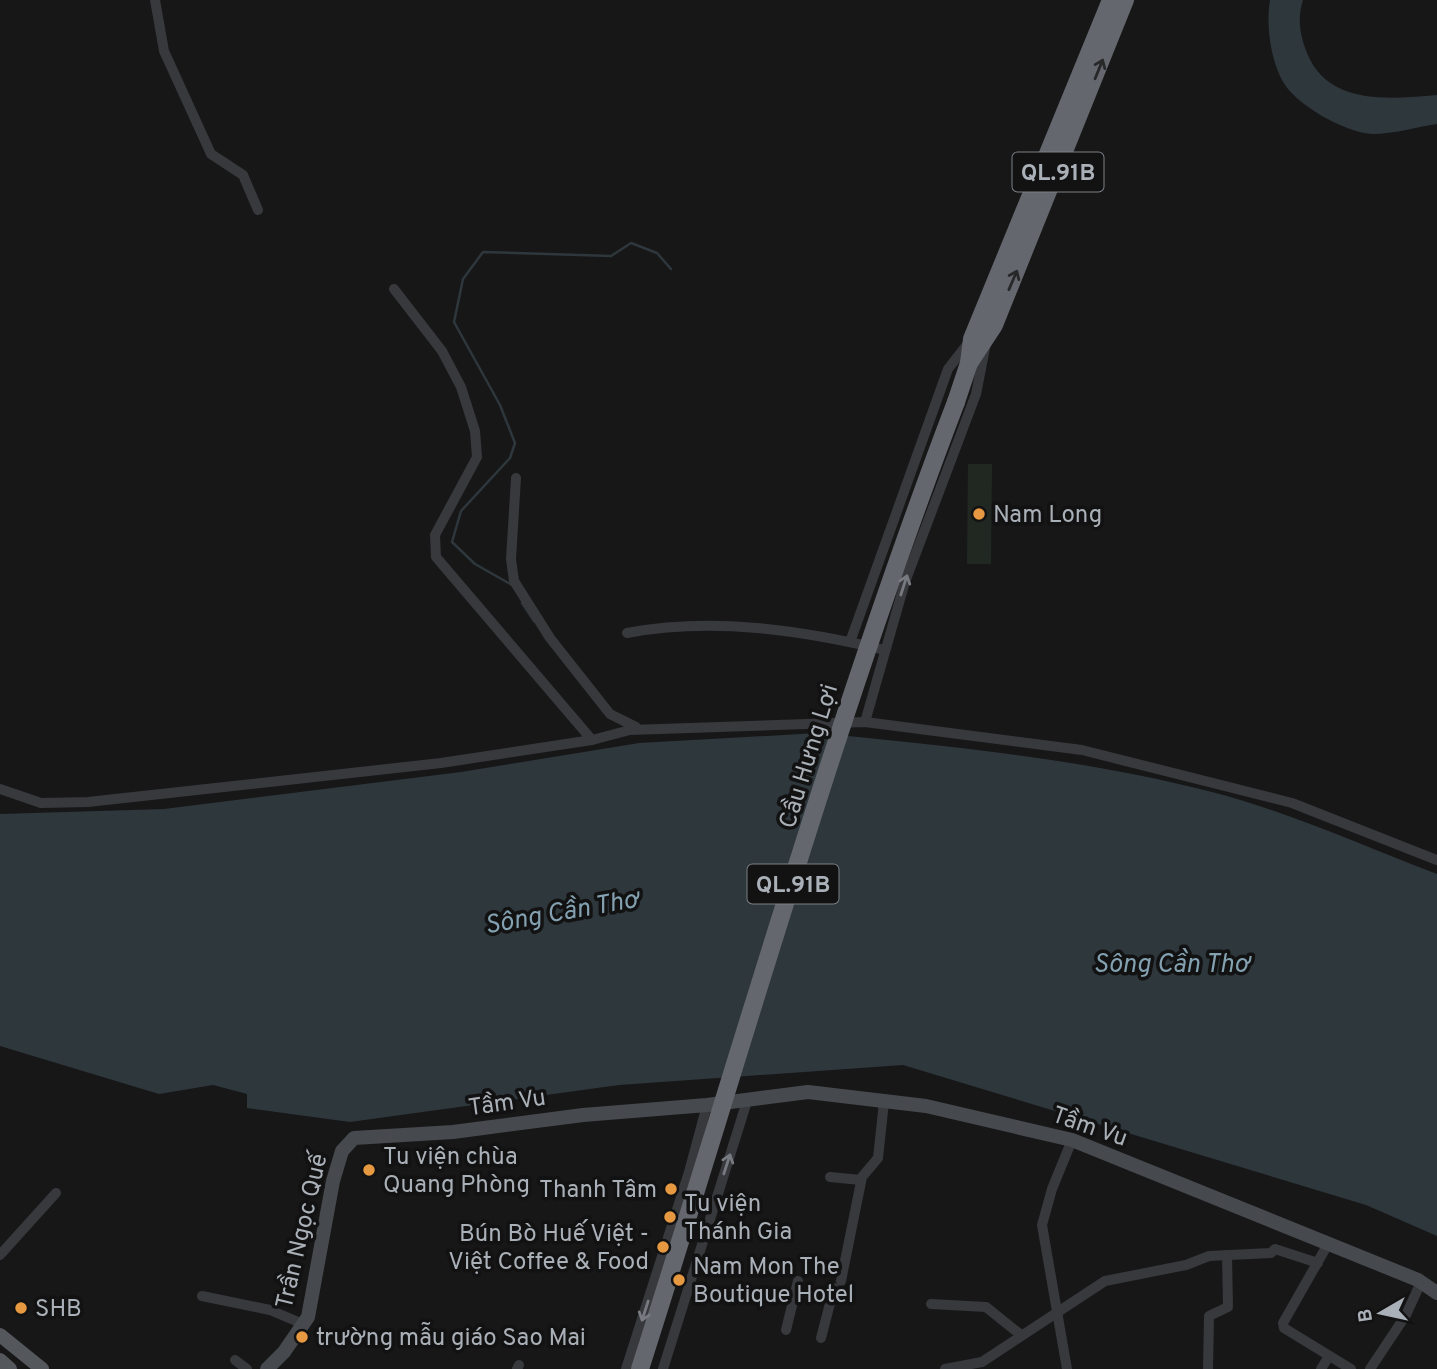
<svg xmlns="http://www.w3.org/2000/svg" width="1437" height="1369" viewBox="0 0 1437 1369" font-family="Overpass,sans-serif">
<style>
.green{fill:#212821}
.water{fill:#2e373c}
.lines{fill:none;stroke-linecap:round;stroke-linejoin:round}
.stream{stroke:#2e373c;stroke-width:2.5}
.street{stroke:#38393d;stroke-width:10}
.secondary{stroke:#46494d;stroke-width:14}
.primary{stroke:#54575c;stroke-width:14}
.highway{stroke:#64686e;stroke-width:18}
.highway-bridge{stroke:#64686e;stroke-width:18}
.oneway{stroke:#26282a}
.oneway2{stroke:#777a80}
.poi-dot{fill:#e69941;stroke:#121213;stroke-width:2.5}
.labels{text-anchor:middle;stroke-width:7;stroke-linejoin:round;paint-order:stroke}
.shield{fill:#121213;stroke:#7c8186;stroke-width:2}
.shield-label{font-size:23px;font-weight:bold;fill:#aab0b7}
.poi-label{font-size:24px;fill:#aab0b7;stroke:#121213;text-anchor:start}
.street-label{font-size:24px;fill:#aab0b7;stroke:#121213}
.water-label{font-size:26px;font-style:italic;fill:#83a1b0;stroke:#121213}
</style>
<rect width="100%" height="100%" fill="#171718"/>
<!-- green -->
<path class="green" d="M 968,464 L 992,464 L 991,564 L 967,564 Z"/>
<!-- water -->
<g class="water">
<path d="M 1270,0 L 1303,0 C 1297,19 1300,35 1307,53 C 1328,106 1391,99 1437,95 L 1437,124 C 1417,127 1393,134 1373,134 C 1345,133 1294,104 1282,80 C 1270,57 1266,24 1270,0 Z"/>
<path d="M 818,733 C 950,746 1084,759 1212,792 C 1289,812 1363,846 1437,874 L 1437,1236 L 1366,1205 L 903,1065 L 619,1085 L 350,1122 L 247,1108 L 247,1094 L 213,1085 L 159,1094 L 0,1046 L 0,814 L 164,809 L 461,772 L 639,743 Z"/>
</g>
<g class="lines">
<!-- stream -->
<g class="stream">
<path d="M 512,585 L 475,564 L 452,542 L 461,511 L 510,458 L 515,443 L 500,405 L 454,322 L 463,279 L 483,252 L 611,256 L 631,243 L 657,253 L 671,269"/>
<path d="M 522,603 L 534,621"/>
</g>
<!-- street -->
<g class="street">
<path d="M 155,0 L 164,51 L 211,154 L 243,175 L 258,210"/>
<path d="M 394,289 L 442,351 L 461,387 L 475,431 L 477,457 L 435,535 L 436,557 L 592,740"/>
<path d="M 516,478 L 511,559 L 514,581 L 550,638 L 610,714 L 636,727"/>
<path d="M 627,633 C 713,617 801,630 885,650"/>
<path d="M 850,642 L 948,369 L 969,342"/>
<path d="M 865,722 L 905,582 L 976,394 L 986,343"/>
<path d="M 0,789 L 41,803 L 88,802 L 441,763 L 592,740 L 630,730 L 865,722 L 1082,750 L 1292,803 L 1437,860"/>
<path d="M 830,1177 L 861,1180"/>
<path d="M 1328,1244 L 1283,1323 L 1284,1328 L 1351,1369"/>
<path d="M 0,1255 L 56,1193"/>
<path d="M 841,1281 L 862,1177 L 878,1158 L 884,1102"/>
<path d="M 202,1296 L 270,1310 L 303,1324"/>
<path d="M 931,1304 L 986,1307 L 1021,1335"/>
<path d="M 786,1330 L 798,1281"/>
<path d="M 821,1338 L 834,1288"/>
<path d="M 235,1360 L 247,1369"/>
<path d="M 517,1369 L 519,1365"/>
<path d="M 626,1369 L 689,1172 L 707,1105"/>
<path d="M 663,1369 L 748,1098"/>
<path d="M 945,1369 L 982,1362 L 1105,1281 L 1186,1265 L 1209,1256 L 1271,1253 L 1275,1249 L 1318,1263"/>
<path d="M 1067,1369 L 1042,1225 L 1052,1189 L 1072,1140"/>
<path d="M 1208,1369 L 1209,1316 L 1228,1307 L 1227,1255"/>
<path d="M 1321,1369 L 1329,1356"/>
<path d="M 1370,1369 L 1406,1315 L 1421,1282"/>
</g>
<!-- secondary -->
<path class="secondary" d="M 267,1369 L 284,1352 L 308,1317 L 333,1181 L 342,1151 L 354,1138 L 453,1132 L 583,1115 L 707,1105 L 808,1092 L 926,1106 L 1072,1140 L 1418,1280 L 1437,1293"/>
<!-- primary -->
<g class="primary">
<path d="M 0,1335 L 42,1369"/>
<path d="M 0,1360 L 10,1369"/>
</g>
<!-- highway -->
<g class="highway">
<path d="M 969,363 L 994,325 L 1125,0"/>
<path d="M 956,402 L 969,363 L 972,339 L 1111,0"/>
</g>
<!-- highway-bridge -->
<path class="highway-bridge" d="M 640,1369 C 743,1046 835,719 956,402"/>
</g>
<!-- one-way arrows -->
<defs><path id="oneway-shaft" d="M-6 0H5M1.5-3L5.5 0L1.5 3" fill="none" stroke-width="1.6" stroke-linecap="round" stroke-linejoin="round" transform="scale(1.75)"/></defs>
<g class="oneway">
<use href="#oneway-shaft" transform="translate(1099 69) rotate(-68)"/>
<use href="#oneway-shaft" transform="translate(1013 280) rotate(-67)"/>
</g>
<g class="oneway2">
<use href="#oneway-shaft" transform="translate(904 585) rotate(-72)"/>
<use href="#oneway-shaft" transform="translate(727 1164) rotate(-72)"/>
<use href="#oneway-shaft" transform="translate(645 1311) rotate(108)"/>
</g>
<!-- markers -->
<g class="poi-dot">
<circle cx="979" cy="514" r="7"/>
<circle cx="369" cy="1170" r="7"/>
<circle cx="671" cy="1189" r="7"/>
<circle cx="670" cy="1217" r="7"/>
<circle cx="663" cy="1247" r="7"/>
<circle cx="679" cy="1280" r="7"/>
<circle cx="21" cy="1308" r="7"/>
<circle cx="302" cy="1337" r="7"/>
</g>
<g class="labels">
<!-- shield labels -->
<g class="shield">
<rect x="1012.5" y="152.5" width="91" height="39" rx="5"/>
<rect x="747.5" y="864.5" width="91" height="39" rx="5"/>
</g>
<g class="shield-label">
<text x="1058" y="180">QL.91B</text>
<text x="793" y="892">QL.91B</text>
</g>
<!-- poi labels -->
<g class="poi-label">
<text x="993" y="522">Nam Long</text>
<text x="383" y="1164">Tu viện chùa<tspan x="383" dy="28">Quang Phòng</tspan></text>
<text x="657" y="1197" text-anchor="end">Thanh Tâm</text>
<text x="684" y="1211">Tu viện<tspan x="684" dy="28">Thánh Gia</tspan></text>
<text x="649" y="1241" text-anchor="end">Bún Bò Huế Việt -<tspan x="649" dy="28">Việt Coffee &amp; Food</tspan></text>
<text x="693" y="1274">Nam Mon The<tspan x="693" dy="28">Boutique Hotel</tspan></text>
<text x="35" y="1316">SHB</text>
<text x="316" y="1345">trường mẫu giáo Sao Mai</text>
</g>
<!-- street labels -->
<g class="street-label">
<text transform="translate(808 756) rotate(-73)" y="8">Cầu Hưng Lợi</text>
<text transform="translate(507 1102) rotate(-8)" y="8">Tầm Vu</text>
<text transform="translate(1090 1126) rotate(19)" y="8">Tầm Vu</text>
<text transform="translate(301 1231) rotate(-77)" y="8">Trần Ngọc Quế</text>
</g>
<!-- water labels -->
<g class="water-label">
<text transform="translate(562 911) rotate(-10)" y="9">Sông Cần Thơ</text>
<text x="1172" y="972">Sông Cần Thơ</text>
</g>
</g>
<!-- north arrow -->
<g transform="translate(1381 1313) rotate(261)" stroke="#121213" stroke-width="5" paint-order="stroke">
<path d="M0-5L12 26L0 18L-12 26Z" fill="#aab0b7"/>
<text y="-10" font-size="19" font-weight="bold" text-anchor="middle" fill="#aab0b7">B</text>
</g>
</svg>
